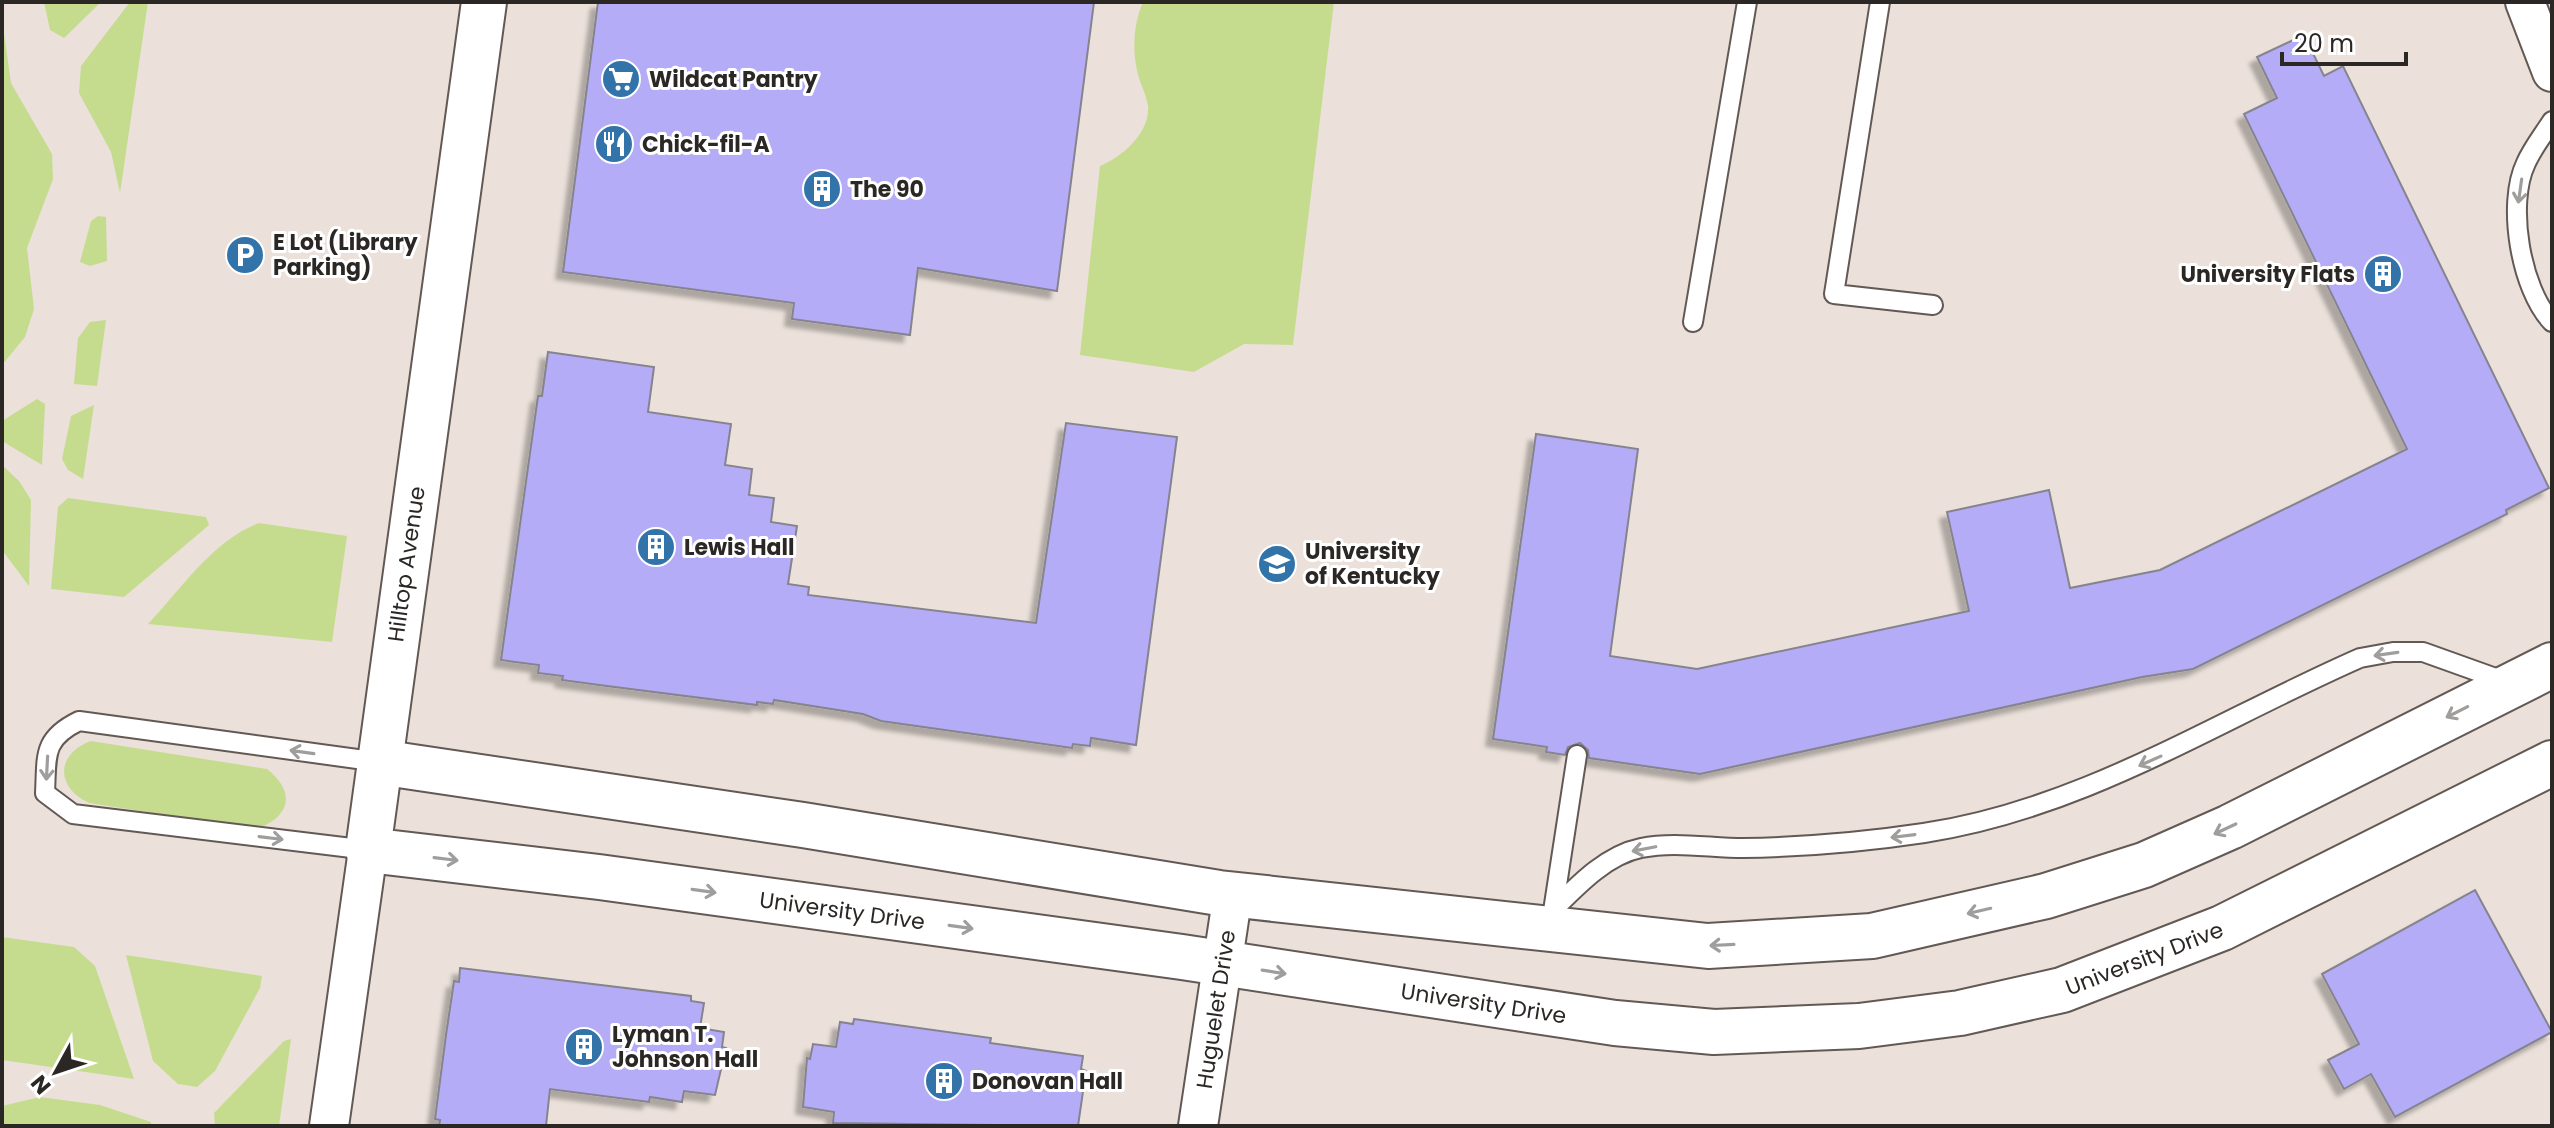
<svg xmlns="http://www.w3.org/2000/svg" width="2554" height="1128" viewBox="0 0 2554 1128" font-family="Poppins,sans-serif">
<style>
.green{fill:#c5dc8f}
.building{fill:#b4acf6;stroke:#85848e;stroke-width:2;filter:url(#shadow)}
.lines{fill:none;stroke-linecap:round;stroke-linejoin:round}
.service-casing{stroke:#635954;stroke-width:22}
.minor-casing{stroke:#635954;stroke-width:42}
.tertiary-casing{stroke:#635954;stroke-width:48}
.service{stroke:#fff;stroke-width:18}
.minor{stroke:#fff;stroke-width:38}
.tertiary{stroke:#fff;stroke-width:44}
.oneway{stroke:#a09e9d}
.labels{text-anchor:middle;stroke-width:6;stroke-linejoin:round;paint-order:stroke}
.poi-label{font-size:22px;font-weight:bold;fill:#2b2725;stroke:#fff;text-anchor:start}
.street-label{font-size:22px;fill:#2b2725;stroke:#fff}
</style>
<defs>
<filter id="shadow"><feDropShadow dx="-7" dy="7" stdDeviation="2" flood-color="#0004"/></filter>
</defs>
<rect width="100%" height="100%" fill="#ebe1da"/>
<!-- green -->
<g class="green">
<path d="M 44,2 L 101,2 L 64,38 L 50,30 Z"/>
<path d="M 130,2 L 148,2 L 120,193 L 111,152 L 79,93 L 81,66 Z"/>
<path d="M 1143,2 L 1334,2 L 1293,345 L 1244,344 L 1194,372 L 1080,355 L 1100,166 C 1122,157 1150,133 1148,106 C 1146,93 1139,82 1137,70 C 1132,47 1134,23 1143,2 Z"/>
<path d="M 2,19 L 11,83 L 52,154 L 53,179 L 27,248 L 34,309 L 25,337 L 2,365 Z"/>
<path d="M 98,216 L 106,217 L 107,261 L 90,266 L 80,262 L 91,221 Z"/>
<path d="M 106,320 L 97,386 L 74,384 L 78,338 L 90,322 Z"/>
<path d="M 37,399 L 45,404 L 42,465 L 2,441 L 2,421 Z"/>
<path d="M 94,405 L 83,479 L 68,470 L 62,459 L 71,416 Z"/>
<path d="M 2,465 L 19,481 L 31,500 L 29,586 L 2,550 Z"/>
<path d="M 68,498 L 206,517 L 209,525 L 124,597 L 51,589 L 58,507 Z"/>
<path d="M 259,523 L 347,536 L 332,642 L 148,624 C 181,589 213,540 259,523 Z"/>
<path d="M 91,741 L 267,769 C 296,792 291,817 256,829 L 89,803 C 56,788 55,754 91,741 Z"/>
<path d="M 2,937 L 74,947 L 95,966 L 134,1079 L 2,1060 Z"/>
<path d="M 126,955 L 262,976 L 260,988 L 215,1071 L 197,1087 L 178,1084 L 153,1061 Z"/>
<path d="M 291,1039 L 279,1126 L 215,1126 L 214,1113 L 284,1041 Z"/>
<path d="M 40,1097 L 100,1105 L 151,1122 L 151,1126 L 2,1126 L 2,1106 Z"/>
</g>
<!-- building -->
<g class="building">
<path d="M 598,2 L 1094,2 L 1057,291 L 918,268 L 910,335 L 792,319 L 794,303 L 563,272 Z"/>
<path d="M 2304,35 L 2324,76 L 2343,66 L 2549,488 L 2506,510 L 2507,514 L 2193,669 L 2142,677 L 1700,774 L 1589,758 L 1588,750 L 1580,743 L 1568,747 L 1565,755 L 1546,752 L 1547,747 L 1493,739 L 1536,434 L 1638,449 L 1610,656 L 1697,669 L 1969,611 L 1947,512 L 2049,490 L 2070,588 L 2160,570 L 2407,449 L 2244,114 L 2277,98 L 2257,57 Z"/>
<path d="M 548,352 L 654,367 L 648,412 L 731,424 L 725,465 L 752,469 L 749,495 L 774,498 L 771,522 L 797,526 L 788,584 L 809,587 L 808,595 L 1036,623 L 1066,423 L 1177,437 L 1136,745 L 1091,738 L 1090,746 L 1073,744 L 1072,748 L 881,721 L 863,714 L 774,700 L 773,704 L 757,702 L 757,705 L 607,686 L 562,680 L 563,676 L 538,673 L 539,665 L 501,660 L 538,396 L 542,396 Z"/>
<path d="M 2475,890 L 2552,1032 L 2395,1117 L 2371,1074 L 2344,1089 L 2328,1060 L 2359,1044 L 2322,974 Z"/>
<path d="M 460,968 L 691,996 L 691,1001 L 704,1003 L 700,1028 L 724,1032 L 722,1047 L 726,1048 L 715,1095 L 684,1091 L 682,1102 L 650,1097 L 649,1102 L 550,1089 L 546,1126 L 439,1126 L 440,1120 L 435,1119 L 446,1035 L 454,981 L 459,982 Z"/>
<path d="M 854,1019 L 991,1038 L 990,1043 L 1083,1056 L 1081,1069 L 1086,1071 L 1078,1126 L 833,1123 L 834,1112 L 803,1107 L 807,1058 L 810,1059 L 813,1044 L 836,1047 L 840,1022 L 853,1024 Z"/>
</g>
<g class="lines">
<defs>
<g id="service">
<path d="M 1880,2 L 1834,294 L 1933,305"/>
<path d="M 2552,121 C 2543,135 2532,149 2526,163 C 2506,204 2521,290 2552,322"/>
<path d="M 1693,322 L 1747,2"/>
<path d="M 368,850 L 73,814 L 45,793 C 47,756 42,739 79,721 L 379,762"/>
<path d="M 1553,910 C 1577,886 1606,855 1641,848 C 1674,841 1710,848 1743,848 C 1804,847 1864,842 1924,833 C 2083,809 2216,721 2360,658 L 2393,652 L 2423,652 L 2504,681"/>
<path d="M 1553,911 L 1577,755"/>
</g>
<g id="minor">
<path d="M 2525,2 L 2552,72"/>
<path d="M 329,1126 L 368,850"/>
<path id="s1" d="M 1198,1126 L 1233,893"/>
</g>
<g id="tertiary">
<path id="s2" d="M 484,2 L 368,850 L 599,877 L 1182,957 L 1615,1023 L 1714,1032 L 1859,1026 L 1960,1013 L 2062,990 L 2222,928 L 2552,763"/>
<path d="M 379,762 L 803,825 L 1219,893 L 1708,946 L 1872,936 L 2046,896 L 2144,865 L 2230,827 L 2552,665"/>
</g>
</defs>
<!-- service casing -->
<use href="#service" class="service-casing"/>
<!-- minor casing -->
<use href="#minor" class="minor-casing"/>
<!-- tertiary casing -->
<use href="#tertiary" class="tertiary-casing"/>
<!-- service -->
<use href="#service" class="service"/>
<!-- minor -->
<use href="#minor" class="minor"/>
<!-- tertiary -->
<use href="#tertiary" class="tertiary"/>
</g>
<!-- one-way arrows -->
<defs><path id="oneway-shaft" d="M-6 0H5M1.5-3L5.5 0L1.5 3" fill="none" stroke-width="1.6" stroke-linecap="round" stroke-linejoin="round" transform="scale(2)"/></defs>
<g class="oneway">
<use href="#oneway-shaft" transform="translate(2520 191) rotate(98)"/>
<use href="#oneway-shaft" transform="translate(2386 654) rotate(172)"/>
<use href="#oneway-shaft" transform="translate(2457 712) rotate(153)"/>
<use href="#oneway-shaft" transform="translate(302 752) rotate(-172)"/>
<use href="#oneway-shaft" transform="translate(2150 761) rotate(156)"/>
<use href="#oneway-shaft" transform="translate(47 768) rotate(93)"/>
<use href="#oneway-shaft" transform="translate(2225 829) rotate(155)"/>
<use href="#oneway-shaft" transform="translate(1903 836) rotate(173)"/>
<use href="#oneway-shaft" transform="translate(271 838) rotate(7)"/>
<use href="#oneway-shaft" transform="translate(1644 849) rotate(169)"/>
<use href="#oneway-shaft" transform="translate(446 859) rotate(7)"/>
<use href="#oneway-shaft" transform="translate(704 891) rotate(8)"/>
<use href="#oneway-shaft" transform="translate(1979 911) rotate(167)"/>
<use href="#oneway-shaft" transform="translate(961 927) rotate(8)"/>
<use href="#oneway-shaft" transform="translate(1722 945) rotate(177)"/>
<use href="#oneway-shaft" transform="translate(1274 972) rotate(9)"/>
</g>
<!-- icons -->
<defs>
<symbol id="supermarket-disc" viewBox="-11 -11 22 22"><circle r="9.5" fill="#3274aa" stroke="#fff"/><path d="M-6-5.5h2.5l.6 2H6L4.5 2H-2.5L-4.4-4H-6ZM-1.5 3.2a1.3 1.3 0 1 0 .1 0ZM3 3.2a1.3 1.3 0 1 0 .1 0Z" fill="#fff"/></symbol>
<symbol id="restaurant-disc" viewBox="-11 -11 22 22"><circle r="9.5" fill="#3274aa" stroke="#fff"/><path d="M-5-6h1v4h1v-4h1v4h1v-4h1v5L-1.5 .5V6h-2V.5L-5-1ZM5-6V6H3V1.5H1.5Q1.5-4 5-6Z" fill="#fff"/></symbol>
<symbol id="building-disc" viewBox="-11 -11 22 22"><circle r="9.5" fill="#3274aa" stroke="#fff"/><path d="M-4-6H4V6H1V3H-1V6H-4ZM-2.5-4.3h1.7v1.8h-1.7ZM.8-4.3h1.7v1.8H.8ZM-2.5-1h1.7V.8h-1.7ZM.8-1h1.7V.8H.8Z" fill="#fff"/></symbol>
<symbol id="parking-disc" viewBox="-11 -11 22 22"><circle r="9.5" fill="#3274aa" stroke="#fff"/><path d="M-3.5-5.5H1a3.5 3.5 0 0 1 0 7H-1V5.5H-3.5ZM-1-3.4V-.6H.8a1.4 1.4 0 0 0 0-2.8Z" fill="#fff"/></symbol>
<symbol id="university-disc" viewBox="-11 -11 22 22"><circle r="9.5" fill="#3274aa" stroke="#fff"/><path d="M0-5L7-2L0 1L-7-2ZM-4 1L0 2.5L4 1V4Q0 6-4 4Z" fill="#fff"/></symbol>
</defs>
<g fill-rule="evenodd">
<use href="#supermarket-disc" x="599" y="57" width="44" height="44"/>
<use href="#restaurant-disc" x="592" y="122" width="44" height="44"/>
<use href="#building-disc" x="800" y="167" width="44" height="44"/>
<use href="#parking-disc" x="223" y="233" width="44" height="44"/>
<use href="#building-disc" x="2361" y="252" width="44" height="44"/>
<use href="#building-disc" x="634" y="525" width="44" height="44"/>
<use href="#university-disc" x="1255" y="542" width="44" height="44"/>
<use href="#building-disc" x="562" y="1025" width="44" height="44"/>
<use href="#building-disc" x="922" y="1059" width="44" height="44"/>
</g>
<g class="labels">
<!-- poi labels -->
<g class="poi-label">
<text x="649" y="87">Wildcat Pantry</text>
<text x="642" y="152">Chick-fil-A</text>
<text x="850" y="197">The 90</text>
<text x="273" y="250">E Lot (Library<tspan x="273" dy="25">Parking)</tspan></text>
<text x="2355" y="282" text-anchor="end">University Flats</text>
<text x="684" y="555">Lewis Hall</text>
<text x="1305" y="559">University<tspan x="1305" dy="25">of Kentucky</tspan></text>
<text x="612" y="1042">Lyman T.<tspan x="612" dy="25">Johnson Hall</tspan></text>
<text x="972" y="1089">Donovan Hall</text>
</g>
<!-- street labels -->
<g class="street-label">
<text transform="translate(406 564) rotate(-82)" y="8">Hilltop Avenue</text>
<text dy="8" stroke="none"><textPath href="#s2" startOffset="1334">University Drive</textPath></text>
<text dy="8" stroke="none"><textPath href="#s2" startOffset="2654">University Drive</textPath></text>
<text dy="8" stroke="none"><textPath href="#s2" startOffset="1982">University Drive</textPath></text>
<text dy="8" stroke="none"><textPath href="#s1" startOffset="118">Huguelet Drive</textPath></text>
</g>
</g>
<!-- border -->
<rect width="2554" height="1128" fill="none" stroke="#2b2725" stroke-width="8"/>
<!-- north arrow -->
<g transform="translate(56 1072) rotate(230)" stroke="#ffffff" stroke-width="6" paint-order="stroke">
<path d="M0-6L14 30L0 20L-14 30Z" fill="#2b2725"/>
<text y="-12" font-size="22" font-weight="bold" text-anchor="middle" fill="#2b2725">N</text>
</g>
<!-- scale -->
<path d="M2282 52v12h124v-12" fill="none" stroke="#2b2725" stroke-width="4"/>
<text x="2294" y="52" font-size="24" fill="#2b2725" stroke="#ffffff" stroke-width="6" paint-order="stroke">20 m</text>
</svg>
